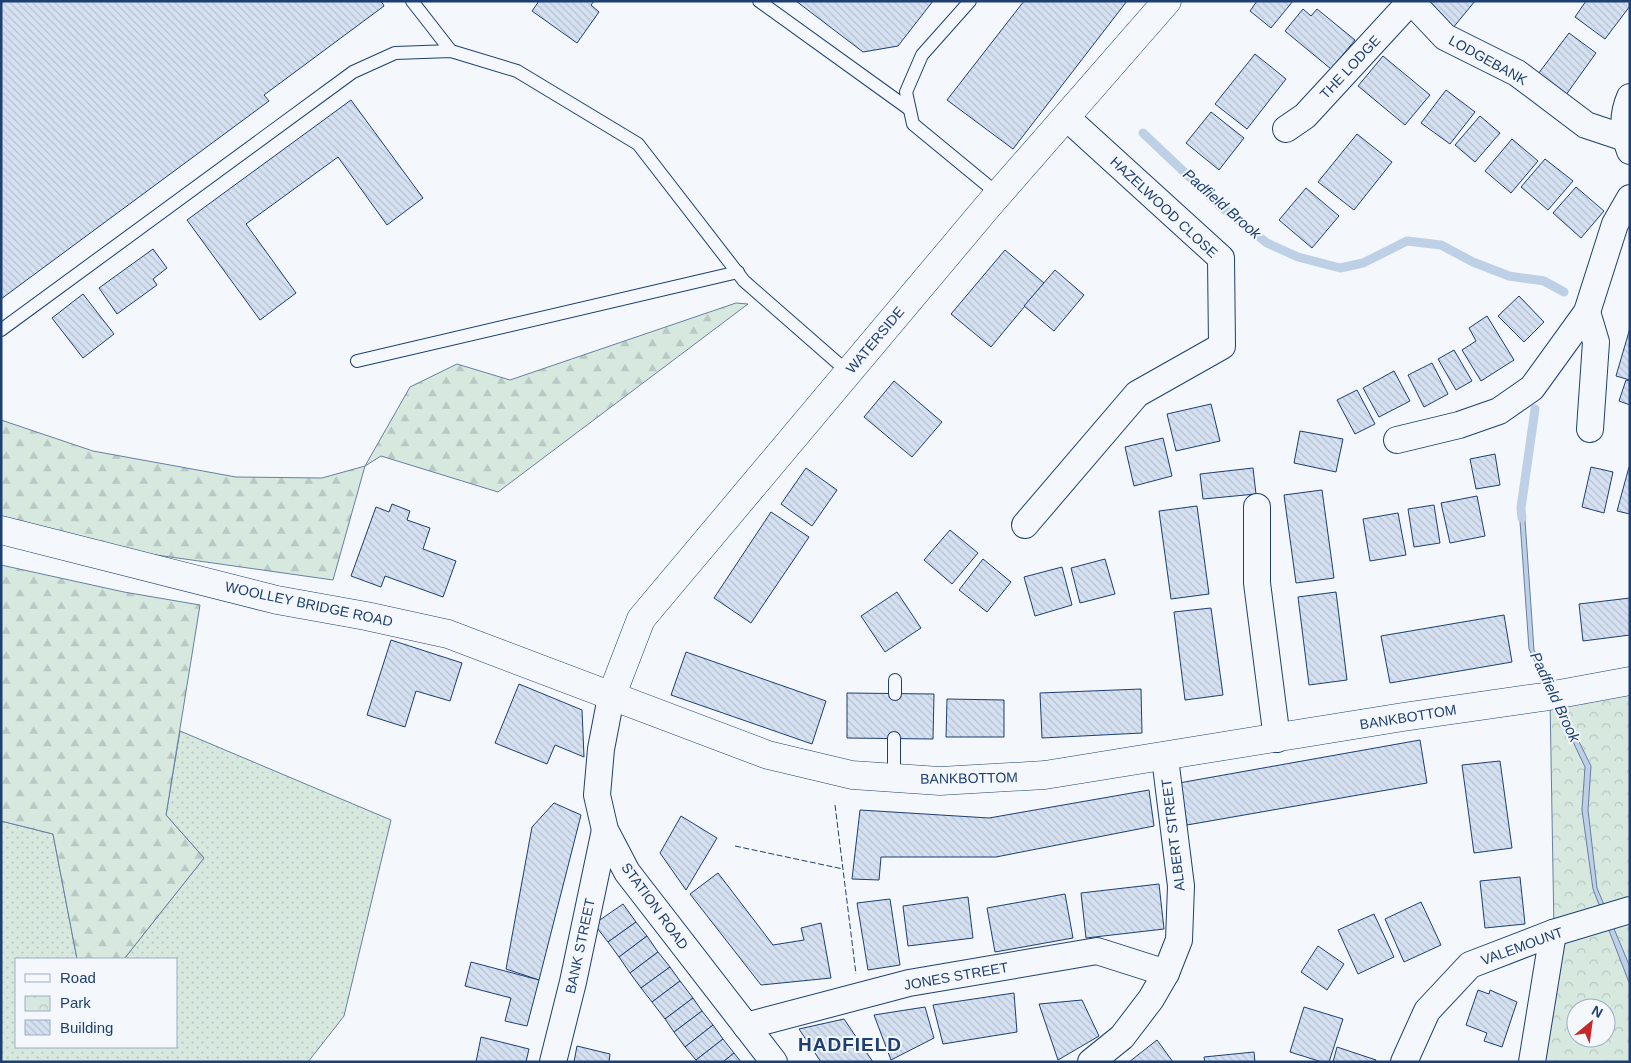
<svg xmlns="http://www.w3.org/2000/svg" width="1631" height="1063" viewBox="0 0 1631 1063" font-family="Helvetica,sans-serif">
<style>
.grass{fill:url(#grass-dots);stroke:#687fa3}
.forest{fill:url(#forest-firs);stroke:#687fa3}
.park{fill:url(#park-crowns);stroke:#687fa3;fill-rule:evenodd}
.water{fill:#bed0e5;stroke:#687fa3}
.lines{fill:none;stroke-linecap:round;stroke-linejoin:round}
.stream{stroke:#bed0e5;stroke-width:9}
.building{fill:url(#building-back-hatch);stroke:#1d3f73}
.service-casing{stroke:#1d3f73;stroke-width:14}
.minor-casing{stroke:#1d3f73;stroke-width:28}
.tertiary-casing{stroke:#1d3f73;stroke-width:29}
.service{stroke:#f4f7fb;stroke-width:12}
.minor{stroke:#f4f7fb;stroke-width:26}
.tertiary{stroke:#f4f7fb;stroke-width:28}
.fence{stroke:#1d3f73;stroke-width:1;stroke-dasharray:6 2.5;stroke-linecap:butt}
.labels{text-anchor:middle;stroke-width:4;stroke-linejoin:round;paint-order:stroke}
.street-label{font-size:14px;fill:#1d3f73;stroke:#f4f7fb}
.water-label{font-size:15px;font-style:italic;fill:#1d3f73;stroke:#f4f7fb}
.district-label{font-size:19px;font-weight:bold;letter-spacing:1px;fill:#1d3f73;stroke:#f4f7fb}
</style>
<defs>
<pattern id="grass-dots" width="8" height="8" patternUnits="userSpaceOnUse" patternTransform="scale(1.25)"><rect width="8" height="8" fill="#d7e8df"/><path d="M2 2h.1M6 6h.1" fill="none" stroke="#b8c8c3" stroke-width="1.8" stroke-linecap="round"/></pattern>
<pattern id="forest-firs" width="22" height="20" patternUnits="userSpaceOnUse" patternTransform="scale(1.25)"><rect width="22" height="20" fill="#d7e8df"/><path d="M5 1l3.5 6h-7zM16 11l3.5 6h-7z" fill="#b8c8c3"/></pattern>
<pattern id="park-crowns" width="20" height="18" patternUnits="userSpaceOnUse" patternTransform="scale(1.25)"><rect width="20" height="18" fill="#d7e8df"/><path d="M2 6a3 3 0 1 1 6 0M12 15a3 3 0 1 1 6 0" fill="none" stroke="#b8c8c3"/></pattern>
<pattern id="building-back-hatch" width="6" height="6" patternUnits="userSpaceOnUse" patternTransform="scale(1.25)"><rect width="6" height="6" fill="#d5e0f0"/><path d="M-1 5l2 2M0 0l6 6M5-1l2 2" fill="none" stroke="#b6c1d1"/></pattern>
</defs>
<rect width="100%" height="100%" fill="#f4f7fb"/>
<!-- grass -->
<path class="grass" d="M 180,731 L 391,820 L 344,1016 L 308,1062 L 1,1062 L 1,821 L 53,834 L 77,959 L 16,959 L 16,1047 L 176,1047 L 176,959 L 124,959 L 204,858 L 166,815 Z"/>
<!-- forest -->
<g class="forest">
<path d="M 736,303 L 748,304 L 498,492 L 381,456 L 365,466 L 333,580 L 114,549 L 1,517 L 1,420 L 93,451 L 236,477 L 322,478 L 365,466 L 410,387 L 457,364 L 510,380 Z"/>
<path d="M 1,565 L 124,592 L 200,605 L 166,815 L 204,858 L 124,959 L 77,959 L 53,834 L 1,821 Z"/>
</g>
<!-- park -->
<path class="park" d="M 1630,681 L 1630,1062 L 1534,1062 L 1554,931 L 1550,698 ZM 1576,1008 L 1606,1008 L 1606,1038 L 1576,1038 Z"/>
<!-- water -->
<path class="water" d="M 1524,506 L 1534,650 L 1591,766 L 1588,810 L 1597,888 L 1630,967 L 1630,985 L 1593,889 L 1582,810 L 1585,767 L 1529,649 L 1519,507 Z"/>
<g class="lines">
<!-- stream -->
<g class="stream">
<path d="M 1143,133 L 1220,206 L 1267,243 L 1298,257 L 1340,268 L 1363,263 L 1407,241 L 1441,245 L 1473,262 L 1509,276 L 1544,281 L 1564,292"/>
<path d="M 1522,518 L 1521,508 L 1535,409"/>
</g>
</g>
<!-- building -->
<g class="building">
<path d="M 1,1 L 381,1 L 384,6 L 264,95 L 269,101 L 1,299 Z"/>
<path d="M 539,1 L 594,1 L 591,5 L 599,12 L 577,43 L 532,11 Z"/>
<path d="M 796,1 L 933,1 L 898,46 L 863,52 Z"/>
<path d="M 1024,1 L 1127,1 L 1013,149 L 947,100 Z"/>
<path d="M 1257,1 L 1293,1 L 1271,28 L 1250,11 Z"/>
<path d="M 1426,1 L 1475,1 L 1452,29 Z"/>
<path d="M 1586,1 L 1630,1 L 1630,6 L 1605,39 L 1575,17 Z"/>
<path d="M 1303,9 L 1311,16 L 1317,9 L 1355,40 L 1331,69 L 1285,31 Z"/>
<path d="M 1569,33 L 1596,53 L 1563,99 L 1535,78 Z"/>
<path d="M 1255,54 L 1286,79 L 1247,129 L 1215,104 Z"/>
<path d="M 1383,56 L 1430,95 L 1405,125 L 1358,86 Z"/>
<path d="M 1446,90 L 1475,112 L 1450,144 L 1421,123 Z"/>
<path d="M 351,100 L 423,198 L 387,225 L 338,157 L 246,224 L 296,293 L 260,320 L 187,220 Z"/>
<path d="M 1211,112 L 1244,138 L 1219,170 L 1186,143 Z"/>
<path d="M 1480,116 L 1500,133 L 1475,162 L 1455,145 Z"/>
<path d="M 1357,134 L 1392,162 L 1354,210 L 1318,182 Z"/>
<path d="M 1512,139 L 1538,161 L 1511,193 L 1485,171 Z"/>
<path d="M 1545,159 L 1573,181 L 1548,210 L 1521,187 Z"/>
<path d="M 1576,187 L 1604,211 L 1581,238 L 1553,213 Z"/>
<path d="M 1306,188 L 1339,216 L 1312,248 L 1279,220 Z"/>
<path d="M 153,249 L 167,268 L 153,279 L 157,285 L 117,314 L 99,288 Z"/>
<path d="M 1005,250 L 1044,283 L 991,347 L 951,314 Z"/>
<path d="M 1055,270 L 1084,295 L 1054,331 L 1024,306 Z"/>
<path d="M 83,294 L 114,334 L 83,358 L 52,318 Z"/>
<path d="M 1519,296 L 1544,322 L 1524,342 L 1498,316 Z"/>
<path d="M 1487,316 L 1514,360 L 1481,381 L 1462,350 L 1476,341 L 1469,328 Z"/>
<path d="M 1630,328 L 1630,380 L 1616,376 Z"/>
<path d="M 1454,350 L 1472,381 L 1456,390 L 1438,359 Z"/>
<path d="M 1432,363 L 1448,394 L 1424,407 L 1408,375 Z"/>
<path d="M 1394,371 L 1410,401 L 1379,417 L 1363,388 Z"/>
<path d="M 1626,380 L 1630,381 L 1630,405 L 1619,401 Z"/>
<path d="M 894,381 L 942,422 L 912,457 L 864,417 Z"/>
<path d="M 1357,390 L 1375,424 L 1355,434 L 1337,400 Z"/>
<path d="M 1211,404 L 1220,441 L 1176,451 L 1167,414 Z"/>
<path d="M 1300,431 L 1343,439 L 1336,472 L 1294,463 Z"/>
<path d="M 1163,438 L 1172,476 L 1134,486 L 1125,447 Z"/>
<path d="M 1495,454 L 1500,485 L 1476,489 L 1470,459 Z"/>
<path d="M 1591,467 L 1613,472 L 1604,513 L 1582,507 Z"/>
<path d="M 1629,467 L 1630,467 L 1630,514 L 1617,511 Z"/>
<path d="M 806,468 L 837,490 L 812,526 L 781,504 Z"/>
<path d="M 1253,468 L 1256,494 L 1203,499 L 1200,474 Z"/>
<path d="M 1322,490 L 1334,578 L 1296,583 L 1284,495 Z"/>
<path d="M 1477,496 L 1485,536 L 1450,543 L 1441,503 Z"/>
<path d="M 392,504 L 410,511 L 407,520 L 430,528 L 423,549 L 456,561 L 443,597 L 385,576 L 381,587 L 351,576 L 376,507 L 389,512 Z"/>
<path d="M 1434,505 L 1440,543 L 1414,547 L 1408,509 Z"/>
<path d="M 1197,506 L 1209,594 L 1171,599 L 1159,511 Z"/>
<path d="M 771,512 L 809,537 L 751,623 L 714,598 Z"/>
<path d="M 1398,513 L 1406,555 L 1370,561 L 1363,519 Z"/>
<path d="M 950,530 L 978,553 L 952,584 L 924,560 Z"/>
<path d="M 983,559 L 1011,582 L 987,612 L 959,590 Z"/>
<path d="M 1105,559 L 1115,594 L 1080,603 L 1071,568 Z"/>
<path d="M 1062,567 L 1072,605 L 1035,616 L 1024,577 Z"/>
<path d="M 897,592 L 921,628 L 885,652 L 861,616 Z"/>
<path d="M 1336,592 L 1347,680 L 1309,685 L 1298,597 Z"/>
<path d="M 1630,598 L 1630,635 L 1583,641 L 1579,604 Z"/>
<path d="M 1211,608 L 1223,695 L 1185,700 L 1174,612 Z"/>
<path d="M 1504,615 L 1512,662 L 1390,683 L 1381,636 Z"/>
<path d="M 391,640 L 462,663 L 450,701 L 416,691 L 405,727 L 367,715 Z"/>
<path d="M 686,652 L 826,701 L 812,744 L 671,695 Z"/>
<path d="M 519,684 L 582,710 L 584,757 L 555,745 L 547,764 L 495,743 Z"/>
<path d="M 1141,689 L 1142,733 L 1042,738 L 1040,693 Z"/>
<path d="M 847,693 L 934,694 L 933,739 L 847,738 Z"/>
<path d="M 947,699 L 1004,700 L 1004,737 L 946,737 Z"/>
<path d="M 1420,740 L 1427,783 L 1187,825 L 1179,783 Z"/>
<path d="M 1500,761 L 1512,848 L 1474,853 L 1462,765 Z"/>
<path d="M 1149,790 L 1154,826 L 996,857 L 881,857 L 879,880 L 852,879 L 860,810 L 989,818 Z"/>
<path d="M 554,803 L 581,815 L 539,980 L 506,969 L 532,827 Z"/>
<path d="M 681,816 L 717,838 L 686,890 L 660,853 Z"/>
<path d="M 718,873 L 773,945 L 804,940 L 801,928 L 821,923 L 831,978 L 761,985 L 690,894 Z"/>
<path d="M 1520,877 L 1525,924 L 1485,928 L 1480,881 Z"/>
<path d="M 1159,884 L 1164,929 L 1086,938 L 1081,893 Z"/>
<path d="M 1065,894 L 1073,938 L 995,952 L 987,908 Z"/>
<path d="M 968,897 L 973,938 L 908,946 L 903,906 Z"/>
<path d="M 890,899 L 900,965 L 868,970 L 857,903 Z"/>
<path d="M 1421,902 L 1441,945 L 1404,962 L 1385,919 Z"/>
<path d="M 623,904 L 636,922 L 608,942 L 594,924 Z"/>
<path d="M 1374,914 L 1394,957 L 1358,974 L 1338,930 Z"/>
<path d="M 636,922 L 647,936 L 619,957 L 608,942 Z"/>
<path d="M 647,936 L 658,952 L 630,973 L 619,957 Z"/>
<path d="M 1318,946 L 1344,964 L 1327,990 L 1301,972 Z"/>
<path d="M 658,952 L 670,967 L 641,988 L 630,973 Z"/>
<path d="M 471,962 L 539,980 L 527,1026 L 505,1021 L 511,998 L 465,986 Z"/>
<path d="M 670,967 L 680,981 L 652,1002 L 641,988 Z"/>
<path d="M 680,981 L 693,998 L 665,1019 L 652,1002 Z"/>
<path d="M 1478,990 L 1489,994 L 1490,990 L 1517,1002 L 1502,1047 L 1484,1041 L 1487,1033 L 1466,1025 Z"/>
<path d="M 1014,993 L 1017,1032 L 943,1044 L 933,1005 Z"/>
<path d="M 693,998 L 702,1011 L 674,1032 L 665,1019 Z"/>
<path d="M 1082,1000 L 1099,1036 L 1058,1060 L 1039,1004 Z"/>
<path d="M 925,1007 L 934,1038 L 891,1060 L 874,1015 Z"/>
<path d="M 1304,1007 L 1343,1019 L 1329,1062 L 1322,1062 L 1290,1052 Z"/>
<path d="M 702,1011 L 713,1025 L 685,1047 L 674,1032 Z"/>
<path d="M 844,1019 L 873,1062 L 821,1062 L 799,1029 Z"/>
<path d="M 713,1025 L 723,1039 L 696,1060 L 685,1047 Z"/>
<path d="M 481,1037 L 529,1049 L 526,1062 L 476,1062 Z"/>
<path d="M 723,1039 L 734,1053 L 723,1062 L 697,1062 L 696,1060 Z"/>
<path d="M 1157,1040 L 1173,1062 L 1129,1062 Z"/>
<path d="M 577,1046 L 610,1054 L 609,1062 L 574,1062 Z"/>
<path d="M 1337,1047 L 1376,1060 L 1375,1062 L 1333,1062 Z"/>
<path d="M 1254,1052 L 1255,1062 L 1205,1062 L 1204,1057 Z"/>
<path d="M 734,1053 L 741,1062 L 723,1062 Z"/>
</g>
<g class="lines">
<defs>
<g id="service">
<path d="M 412,1 L 451,51"/>
<path d="M 759,1 L 909,109"/>
<path d="M 970,1 L 922,55 L 906,92 L 913,124 L 998,194"/>
<path d="M 1,330 L 353,72 L 395,53 L 451,51 L 517,71 L 638,144 L 744,281 L 848,372"/>
<path d="M 357,361 L 738,272"/>
<path d="M 895,694 L 895,680"/>
<path d="M 894,778 L 894,738"/>
</g>
<g id="minor">
<path d="M 1630,97 C 1622,115 1623,133 1630,151"/>
<path d="M 1286,129 L 1305,116 L 1411,1 L 1445,37 L 1517,73 L 1586,125 L 1625,138"/>
<path d="M 1587,312 L 1596,342 L 1590,429"/>
<path d="M 1397,440 L 1459,425 L 1499,411 L 1532,388 L 1587,312 L 1615,224 L 1630,198"/>
<path d="M 1257,507 L 1257,583 L 1277,739"/>
<path d="M 1025,525 L 1137,394 L 1222,346 L 1221,258 L 1066,117"/>
<path d="M 611,697 L 601,749 L 597,795 L 605,830 L 627,872 L 774,1062"/>
<path d="M 746,1026 L 909,983 L 1097,951 L 1166,973"/>
<path d="M 553,1062 L 573,982 L 605,830"/>
<path d="M 1091,1062 L 1122,1037 L 1151,999 L 1166,973 L 1179,940 L 1181,886 L 1165,758"/>
<path d="M 1404,1062 L 1427,1011 L 1470,965 L 1553,933 L 1630,910"/>
<path d="M 1532,1062 L 1553,933"/>
</g>
<g id="tertiary">
<path d="M 1,530 L 277,600 L 366,616 L 448,634 L 768,755 L 852,775 L 940,781 L 1045,775 L 1403,717 L 1543,697 L 1630,681"/>
<path d="M 611,697 L 641,619 L 988,206 L 1167,1"/>
</g>
</defs>
<!-- service casing -->
<use href="#service" class="service-casing"/>
<!-- minor casing -->
<use href="#minor" class="minor-casing"/>
<!-- tertiary casing -->
<use href="#tertiary" class="tertiary-casing"/>
<!-- service -->
<use href="#service" class="service"/>
<!-- minor -->
<use href="#minor" class="minor"/>
<!-- tertiary -->
<use href="#tertiary" class="tertiary"/>
<!-- fence -->
<g class="fence">
<path d="M 835,805 L 856,974"/>
<path d="M 735,846 L 843,869"/>
</g>
</g>
<g class="labels">
<!-- street labels -->
<g class="street-label">
<text transform="translate(1488 60) rotate(29)" y="5">LODGEBANK</text>
<text transform="translate(1350 67) rotate(-47)" y="5">THE LODGE</text>
<text transform="translate(1164 207) rotate(43)" y="5">HAZELWOOD CLOSE</text>
<text transform="translate(875 340) rotate(-50)" y="5">WATERSIDE</text>
<text transform="translate(309 604) rotate(12)" y="5">WOOLLEY BRIDGE ROAD</text>
<text transform="translate(1408 717) rotate(-9)" y="5">BANKBOTTOM</text>
<text transform="translate(969 778) rotate(-1)" y="5">BANKBOTTOM</text>
<text transform="translate(1173 835) rotate(-97)" y="5">ALBERT STREET</text>
<text transform="translate(655 906) rotate(54)" y="5">STATION ROAD</text>
<text transform="translate(580 946) rotate(-78)" y="5">BANK STREET</text>
<text transform="translate(1522 946) rotate(-20)" y="5">VALEMOUNT</text>
<text transform="translate(956 976) rotate(-10)" y="5">JONES STREET</text>
</g>
<!-- water labels -->
<g class="water-label">
<text transform="translate(1222 204) rotate(41)" y="5">Padfield Brook</text>
<text transform="translate(1555 697) rotate(65)" y="5">Padfield Brook</text>
</g>
<!-- district labels -->
<g class="district-label">
<text x="850" y="1051">HADFIELD</text>
</g>
</g>
<!-- border -->
<rect width="1631" height="1063" fill="none" stroke="#1d3f73" stroke-width="5"/>
<!-- legend -->
<rect x="15" y="958" width="162" height="90" fill="#f4f7fb" stroke="#9eadc5"/>
<rect x="25" y="974" width="25" height="8" fill="#f4f7fb" stroke="#9eadc5"/>
<text x="60" y="983" font-size="15" fill="#1d3f73">Road</text>
<rect x="25" y="996" width="25" height="15" fill="url(#park-crowns)" stroke="#9eadc5"/>
<text x="60" y="1008" font-size="15" fill="#1d3f73">Park</text>
<rect x="25" y="1020" width="25" height="15" fill="url(#building-back-hatch)" stroke="#9eadc5"/>
<text x="60" y="1033" font-size="15" fill="#1d3f73">Building</text>
<!-- north arrow -->
<g transform="translate(1591 1023) rotate(29)"><circle r="24" fill="#f4f7fb" stroke="#9eadc5"/>
<path d="M0-4L9 19L0 12L-9 19Z" fill="#c62828"/>
<text y="-8" font-size="14" font-weight="bold" text-anchor="middle" fill="#1d3f73">N</text>
</g>
</svg>
